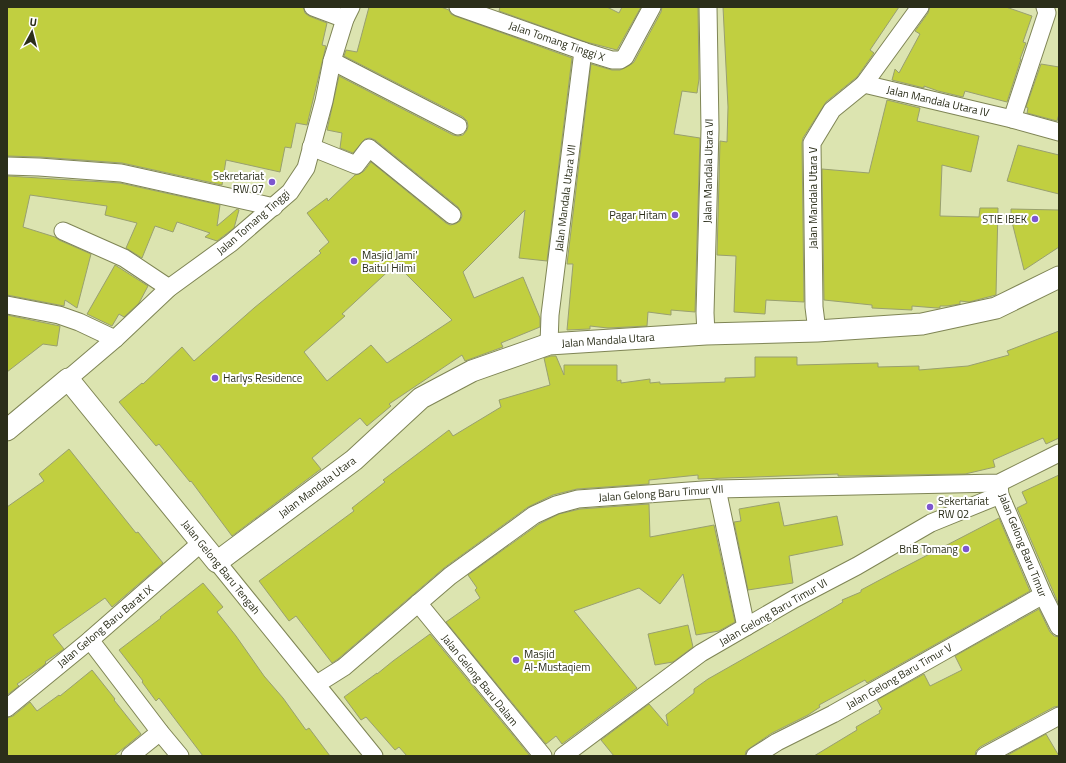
<svg xmlns="http://www.w3.org/2000/svg" width="1066" height="763" viewBox="0 0 1066 763" font-family="'Titillium Web',sans-serif">
<style>
.building{fill:#c1cf40;stroke:#99a06f;fill-rule:evenodd}
.lines{fill:none;stroke-linecap:round;stroke-linejoin:round}
.minor-casing{stroke:#7f8555;stroke-width:19}
.tertiary-casing{stroke:#7f8555;stroke-width:23}
.minor{stroke:#fff;stroke-width:17}
.tertiary{stroke:#fff;stroke-width:21}
.poi-dot{fill:#7d56cf;stroke:#fff;stroke-width:1.5}
.labels{text-anchor:middle;stroke-width:4;stroke-linejoin:round;paint-order:stroke}
.street-label{font-size:11px;fill:#2b2e1a;stroke:#fff}
.poi-label{font-size:11px;fill:#2b2e1a;stroke:#fff;text-anchor:end}
</style>
<rect width="100%" height="100%" fill="#dce4b0"/>
<!-- building -->
<g class="building">
<path d="M 7,7 L 303,7 L 305,13 L 309,16 L 327,23 L 322,45 L 326,46 L 307,125 L 296,123 L 291,148 L 285,147 L 280,172 L 226,160 L 222,185 L 122,163 L 40,157 L 7,156 Z"/>
<path d="M 369,7 L 441,7 L 449,10 L 451,14 L 455,16 L 572,58 L 547,261 L 519,258 L 525,210 L 463,272 L 474,298 L 523,277 L 540,318 L 540,327 L 501,343 L 503,347 L 465,361 L 462,355 L 389,404 L 391,406 L 367,426 L 360,418 L 312,458 L 321,469 L 232,536 L 191,481 L 190,482 L 159,444 L 156,446 L 119,402 L 142,383 L 143,384 L 182,347 L 194,361 L 254,308 L 321,253 L 319,251 L 329,242 L 307,213 L 327,198 L 328,201 L 355,175 L 359,174 L 364,171 L 371,162 L 446,223 L 450,225 L 455,224 L 460,221 L 462,216 L 461,212 L 458,207 L 375,140 L 370,138 L 365,139 L 353,153 L 340,148 L 342,133 L 327,130 L 339,76 L 453,135 L 458,136 L 463,135 L 467,130 L 468,126 L 467,121 L 463,117 L 344,56 L 346,50 L 357,52 ZM 396,264 L 452,320 L 387,363 L 371,345 L 327,381 L 304,352 L 345,316 L 342,314 Z"/>
<path d="M 500,7 L 607,7 L 619,13 L 622,7 L 641,7 L 617,50 L 586,42 L 499,11 Z"/>
<path d="M 662,7 L 698,7 L 699,79 L 697,93 L 682,91 L 674,134 L 700,138 L 695,312 L 671,310 L 671,315 L 648,312 L 647,326 L 608,328 L 590,326 L 590,329 L 567,330 L 573,264 L 567,264 L 591,64 L 612,70 L 620,70 L 630,65 L 634,62 L 661,12 Z"/>
<path d="M 723,7 L 899,7 L 870,50 L 874,53 L 857,77 L 826,102 L 803,138 L 802,143 L 804,302 L 766,300 L 765,314 L 734,312 L 736,256 L 717,255 L 720,141 L 727,142 L 728,107 Z"/>
<path d="M 930,7 L 1006,7 L 1032,16 L 1023,42 L 1026,43 L 1020,59 L 1021,59 L 1007,102 L 965,91 L 963,97 L 938,91 L 924,86 L 924,88 L 892,80 L 895,69 L 899,73 L 920,34 L 915,31 L 928,13 Z"/>
<path d="M 1041,64 L 1059,67 L 1059,114 L 1057,121 L 1027,113 L 1028,108 L 1026,107 Z"/>
<path d="M 887,100 L 920,108 L 917,121 L 979,136 L 971,172 L 942,165 L 940,216 L 979,217 L 980,208 L 998,208 L 996,295 L 969,302 L 960,301 L 960,304 L 947,306 L 940,306 L 940,308 L 937,308 L 912,306 L 912,310 L 872,308 L 872,305 L 824,300 L 822,169 L 869,173 Z"/>
<path d="M 1018,145 L 1059,155 L 1059,194 L 1007,181 Z"/>
<path d="M 7,176 L 120,183 L 220,205 L 217,226 L 237,209 L 239,210 L 234,228 L 217,241 L 205,237 L 210,233 L 177,222 L 173,232 L 155,226 L 142,258 L 126,248 L 137,223 L 105,215 L 107,206 L 30,195 L 23,227 L 55,237 L 59,240 L 91,254 L 77,308 L 65,300 L 64,306 L 7,295 Z"/>
<path d="M 1011,209 L 1059,210 L 1059,247 L 1024,270 L 1011,218 Z"/>
<path d="M 115,265 L 148,286 L 139,303 L 124,317 L 119,314 L 112,326 L 87,314 Z"/>
<path d="M 7,315 L 60,326 L 57,346 L 43,344 L 7,372 Z"/>
<path d="M 1059,331 L 1059,438 L 1046,444 L 1043,438 L 993,460 L 995,467 L 965,474 L 838,476 L 838,474 L 698,479 L 698,475 L 649,480 L 649,484 L 577,489 L 553,495 L 528,507 L 444,568 L 338,659 L 332,663 L 296,616 L 289,621 L 259,581 L 354,511 L 352,508 L 385,482 L 383,480 L 449,430 L 453,436 L 501,407 L 499,400 L 550,385 L 544,358 L 551,356 L 556,356 L 564,375 L 564,365 L 617,365 L 617,381 L 621,380 L 621,383 L 650,379 L 650,383 L 660,382 L 660,384 L 725,382 L 725,378 L 755,377 L 755,357 L 797,357 L 797,365 L 878,363 L 878,367 L 919,366 L 919,370 L 968,366 L 1009,355 L 1007,351 Z"/>
<path d="M 69,449 L 136,533 L 138,532 L 163,563 L 112,607 L 105,598 L 53,635 L 64,649 L 45,662 L 46,663 L 43,666 L 17,684 L 19,686 L 7,695 L 7,507 L 44,481 L 39,474 Z"/>
<path d="M 1059,475 L 1059,605 L 1017,508 L 1027,503 L 1022,492 Z"/>
<path d="M 779,502 L 784,526 L 837,516 L 843,545 L 789,556 L 793,583 L 748,590 L 734,522 L 741,521 L 739,509 Z"/>
<path d="M 649,504 L 650,537 L 714,525 L 735,622 L 719,631 L 696,635 L 683,574 L 660,604 L 639,588 L 574,611 L 637,688 L 562,744 L 556,736 L 546,744 L 446,622 L 480,598 L 475,590 L 477,588 L 468,575 L 539,524 L 559,514 L 580,509 Z"/>
<path d="M 999,518 L 1030,591 L 867,683 L 865,680 L 819,705 L 820,707 L 808,715 L 772,733 L 750,748 L 746,751 L 745,756 L 614,756 L 601,740 L 649,704 L 668,726 L 666,715 L 694,693 L 694,689 L 708,679 L 833,608 L 843,602 L 842,600 L 861,592 L 861,590 L 891,574 Z"/>
<path d="M 203,583 L 223,607 L 217,612 L 236,636 L 264,676 L 283,698 L 306,730 L 309,728 L 330,756 L 203,756 L 159,698 L 156,701 L 142,682 L 143,681 L 119,650 L 161,618 L 160,617 Z"/>
<path d="M 1039,609 L 1050,632 L 1054,636 L 1059,637 L 1059,706 L 1054,707 L 980,747 L 976,751 L 975,756 L 814,756 L 857,730 L 856,727 L 880,713 L 879,711 L 882,709 L 877,700 L 924,674 L 930,686 L 962,670 L 955,656 Z"/>
<path d="M 688,625 L 693,647 L 673,662 L 655,665 L 648,634 Z"/>
<path d="M 430,634 L 530,756 L 407,756 L 399,747 L 395,750 L 366,717 L 361,720 L 344,697 L 377,673 L 377,674 L 393,661 Z"/>
<path d="M 92,670 L 115,699 L 114,700 L 141,734 L 114,756 L 7,756 L 7,718 L 13,716 L 30,702 L 37,711 L 59,695 L 60,696 Z"/>
<path d="M 1046,734 L 1059,756 L 1006,756 Z"/>
</g>
<g class="lines">
<defs>
<g id="minor">
<path d="M 313,7 L 345,19"/>
<path d="M 458,7 L 583,51 L 612,60 L 620,60 L 625,57 L 652,7"/>
<path d="M 332,61 L 458,126"/>
<path d="M 864,84 L 1012,119 L 1059,132"/>
<path d="M 1012,119 L 1047,13 L 1045,7"/>
<path d="M 311,147 L 356,165 L 369,148 L 452,215"/>
<path d="M 7,166 L 39,167 L 121,173 L 274,207"/>
<path d="M 63,231 L 124,258 L 169,288"/>
<path d="M 7,305 L 59,315 L 79,322 L 115,339"/>
<path d="M 817,331 L 814,307 L 812,143 L 832,110 L 864,84 L 920,7"/>
<path d="M 706,334 L 705,313 L 710,129 L 708,7"/>
<path d="M 549,344 L 550,315 L 583,51"/>
<path d="M 68,379 L 115,339 L 169,288 L 231,243 L 290,192 L 306,168 L 324,101 L 332,61 L 345,19 L 351,7"/>
<path d="M 999,484 L 1000,495 L 1043,595 L 1059,627"/>
<path d="M 717,489 L 746,627"/>
<path d="M 217,562 L 374,756"/>
<path d="M 418,603 L 543,756"/>
<path d="M 90,640 L 160,732 L 180,756"/>
<path d="M 317,684 L 344,667 L 450,576 L 534,515 L 556,505 L 578,499 L 717,489 L 999,483 L 1059,453"/>
<path d="M 7,708 L 90,640 L 201,543"/>
<path d="M 130,756 L 160,732"/>
<path d="M 563,756 L 701,653 L 794,599 L 857,566 L 931,523 L 1000,495"/>
<path d="M 755,756 L 777,742 L 833,714 L 1043,595"/>
<path d="M 985,756 L 1059,716"/>
</g>
<path id="tertiary" d="M 7,430 L 68,379 L 217,562 L 354,460 L 421,398 L 472,371 L 549,344 L 706,334 L 817,331 L 922,324 L 996,308 L 1059,277"/>
</defs>
<!-- minor casing -->
<use href="#minor" class="minor-casing"/>
<!-- tertiary casing -->
<use href="#tertiary" class="tertiary-casing"/>
<!-- minor -->
<use href="#minor" class="minor"/>
<!-- tertiary -->
<use href="#tertiary" class="tertiary"/>
</g>
<!-- markers -->
<g class="poi-dot">
<circle cx="272" cy="182" r="4"/>
<circle cx="675" cy="215" r="4"/>
<circle cx="1035" cy="219" r="4"/>
<circle cx="354" cy="261" r="4"/>
<circle cx="215" cy="378" r="4"/>
<circle cx="930" cy="507" r="4"/>
<circle cx="966" cy="549" r="4"/>
<circle cx="516" cy="660" r="4"/>
</g>
<g class="labels">
<!-- street labels -->
<g class="street-label">
<text transform="translate(557 41) rotate(19)" y="4">Jalan Tomang Tinggi X</text>
<text transform="translate(938 101) rotate(13)" y="4">Jalan Mandala Utara IV</text>
<text transform="translate(708 171) rotate(-89)" y="4">Jalan Mandala Utara VI</text>
<text transform="translate(565 198) rotate(-83)" y="4">Jalan Mandala Utara VII</text>
<text transform="translate(813 198) rotate(-90)" y="4">Jalan Mandala Utara V</text>
<text transform="translate(253 222) rotate(-41)" y="4">Jalan Tomang Tinggi</text>
<text transform="translate(608 340) rotate(-4)" y="4">Jalan Mandala Utara</text>
<text transform="translate(317 487) rotate(-37)" y="4">Jalan Mandala Utara</text>
<text transform="translate(661 493) rotate(-4)" y="4">Jalan Gelong Baru Timur VII</text>
<text transform="translate(1023 545) rotate(68)" y="4">Jalan Gelong Baru Timur</text>
<text transform="translate(221 567) rotate(51)" y="4">Jalan Gelong Baru Tengah</text>
<text transform="translate(773 612) rotate(-30)" y="4">Jalan Gelong Baru Timur VI</text>
<text transform="translate(105 626) rotate(-40)" y="4">Jalan Gelong Baru Barat IX</text>
<text transform="translate(899 676) rotate(-30)" y="4">Jalan Gelong Baru Timur V</text>
<text transform="translate(480 680) rotate(51)" y="4">Jalan Gelong Baru Dalam</text>
</g>
<!-- poi labels -->
<g class="poi-label">
<text x="264" y="180">Sekretariat<tspan x="264" dy="13">RW 07</tspan></text>
<text x="667" y="219">Pagar Hitam</text>
<text x="1027" y="223">STIE IBEK</text>
<text x="362" y="259" text-anchor="start">Masjid Jami'<tspan x="362" dy="13">Baitul Hilmi</tspan></text>
<text x="223" y="382" text-anchor="start">Harlys Residence</text>
<text x="938" y="505" text-anchor="start">Sekertariat<tspan x="938" dy="13">RW 02</tspan></text>
<text x="958" y="553">BnB Tomang</text>
<text x="524" y="658" text-anchor="start">Masjid<tspan x="524" dy="13">Al-Mustaqiem</tspan></text>
</g>
</g>
<!-- border -->
<rect width="1066" height="763" fill="none" stroke="#2b2e1a" stroke-width="16"/>
<!-- north arrow -->
<g transform="translate(32 32) rotate(7)" stroke="#ffffff" stroke-width="3" paint-order="stroke">
<path d="M0-3L7 15L0 10L-7 15Z" fill="#2b2e1a"/>
<text y="-6" font-size="11" font-weight="bold" text-anchor="middle" fill="#2b2e1a">U</text>
</g>
</svg>
